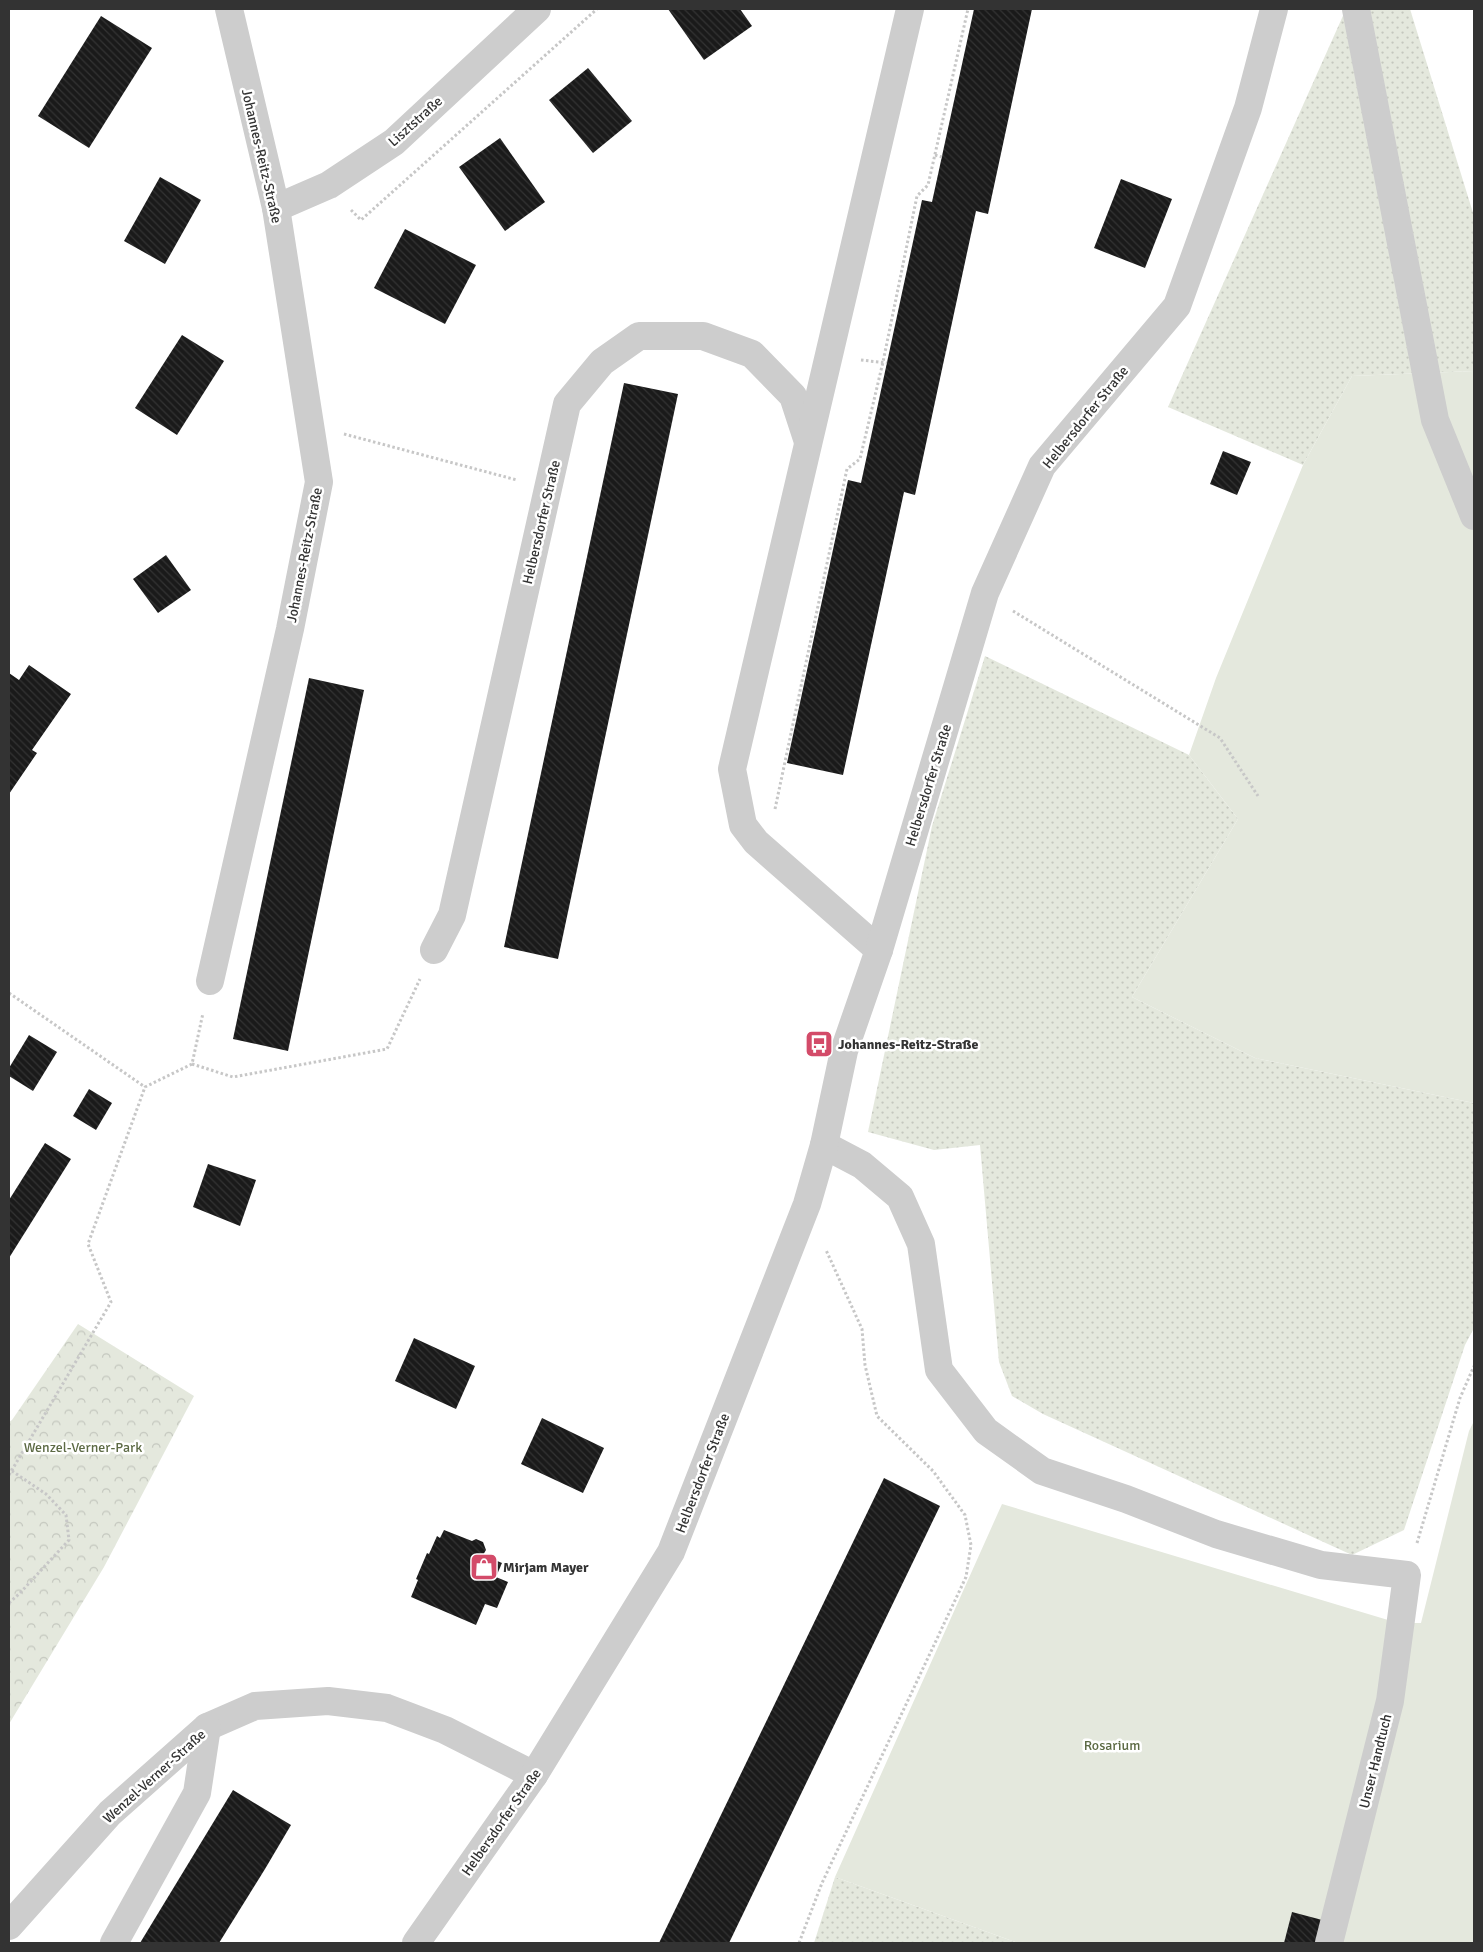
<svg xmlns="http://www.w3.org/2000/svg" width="1483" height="1952" viewBox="0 0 1483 1952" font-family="Signika,sans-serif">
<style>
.grass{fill:url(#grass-dots)}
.park{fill:url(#park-crowns)}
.garden{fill:#e4e8dd}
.building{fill:url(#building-back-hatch)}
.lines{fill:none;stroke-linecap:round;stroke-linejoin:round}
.path{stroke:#c7c7c7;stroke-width:3;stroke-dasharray:2.5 2.5;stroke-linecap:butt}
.minor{stroke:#cdcdcd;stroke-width:28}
.labels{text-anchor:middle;stroke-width:5;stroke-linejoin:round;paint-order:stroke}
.street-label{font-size:14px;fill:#333;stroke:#fff}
.poi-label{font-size:14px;font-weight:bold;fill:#333;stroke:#fff;text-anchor:start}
.park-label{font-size:14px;fill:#5c6a44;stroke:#fff}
</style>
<defs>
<pattern id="grass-dots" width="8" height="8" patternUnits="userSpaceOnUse" patternTransform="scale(1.25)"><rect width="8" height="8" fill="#e4e8dd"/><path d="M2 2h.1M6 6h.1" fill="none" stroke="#c4c7be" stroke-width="1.8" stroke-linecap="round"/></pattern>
<pattern id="park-crowns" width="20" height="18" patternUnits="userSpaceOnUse" patternTransform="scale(1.25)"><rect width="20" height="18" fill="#e4e8dd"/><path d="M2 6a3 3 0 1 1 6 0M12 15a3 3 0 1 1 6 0" fill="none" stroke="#c4c7be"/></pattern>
<pattern id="building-back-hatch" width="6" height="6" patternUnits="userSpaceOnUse" patternTransform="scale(1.25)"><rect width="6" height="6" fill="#1a1a1a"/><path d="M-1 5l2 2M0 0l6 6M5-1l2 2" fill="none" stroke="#333"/></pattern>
</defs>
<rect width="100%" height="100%" fill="#fff"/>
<!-- grass -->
<g class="grass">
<path d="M 1346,9 L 1410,9 L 1474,216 L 1474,371 L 1352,376 L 1303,465 L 1168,407 Z"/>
<path d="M 985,656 L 1189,755 L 1238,819 L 1132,997 L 1255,1058 L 1474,1103 L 1474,1328 L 1465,1345 L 1404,1530 L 1352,1555 L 1043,1414 L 1012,1396 L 999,1362 L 980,1145 L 934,1150 L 868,1132 L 932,826 Z"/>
<path d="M 835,1877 L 1018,1943 L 814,1943 Z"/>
</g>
<!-- park -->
<path class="park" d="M 78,1324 L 194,1396 L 104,1567 L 9,1724 L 9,1422 L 12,1420 Z"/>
<!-- garden -->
<g class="garden">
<path d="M 1474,371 L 1474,1103 L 1255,1058 L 1132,997 L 1238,819 L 1189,755 L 1216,678 L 1303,465 L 1352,376 Z"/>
<path d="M 1474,1421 L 1474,1943 L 1018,1943 L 835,1877 L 1002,1504 L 1398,1623 L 1421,1623 L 1469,1431 Z"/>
</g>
<!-- building -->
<g class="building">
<path d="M 668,9 L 740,9 L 752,26 L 704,60 Z"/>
<path d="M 974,9 L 1032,9 L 988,214 L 976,211 L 915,495 L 904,492 L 843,775 L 787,763 L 848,480 L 861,483 L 922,200 L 932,202 Z"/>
<path d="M 101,16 L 152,48 L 89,148 L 38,116 Z"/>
<path d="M 588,68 L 632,121 L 593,153 L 549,100 Z"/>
<path d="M 500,138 L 545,202 L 505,231 L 459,167 Z"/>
<path d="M 160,177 L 201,200 L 165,264 L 124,241 Z"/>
<path d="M 1121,179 L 1172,199 L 1145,268 L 1094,248 Z"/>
<path d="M 405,229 L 476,265 L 445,324 L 374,288 Z"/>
<path d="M 182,335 L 224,361 L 177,435 L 135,408 Z"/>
<path d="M 624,383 L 678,394 L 558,959 L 504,947 Z"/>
<path d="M 1223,451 L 1251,462 L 1237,495 L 1210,484 Z"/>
<path d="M 166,555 L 191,590 L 158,613 L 133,579 Z"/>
<path d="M 29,665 L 71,694 L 32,750 L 37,753 L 9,794 L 9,673 L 19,680 Z"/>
<path d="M 309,678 L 364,690 L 288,1051 L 233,1039 Z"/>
<path d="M 29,1035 L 57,1052 L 33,1091 L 9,1076 L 9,1068 Z"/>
<path d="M 89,1089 L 112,1103 L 96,1130 L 73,1116 Z"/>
<path d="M 45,1143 L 71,1159 L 9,1258 L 9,1200 Z"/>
<path d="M 208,1164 L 256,1180 L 240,1226 L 193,1207 Z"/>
<path d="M 414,1338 L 475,1366 L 456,1409 L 395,1381 Z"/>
<path d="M 542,1418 L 604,1448 L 583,1493 L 521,1464 Z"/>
<path d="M 884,1478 L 940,1506 L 729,1943 L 659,1943 Z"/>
<path d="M 444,1530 L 472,1541 L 476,1539 L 483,1542 L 486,1550 L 483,1555 L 502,1563 L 496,1577 L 508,1582 L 497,1608 L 485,1604 L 476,1625 L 411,1597 L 418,1580 L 416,1579 L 427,1553 L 429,1554 L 437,1536 L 440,1538 Z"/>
<path d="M 233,1790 L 291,1825 L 265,1869 L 219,1943 L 140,1943 Z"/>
<path d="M 1292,1912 L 1326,1921 L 1320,1943 L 1284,1943 Z"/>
</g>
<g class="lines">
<!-- path -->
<g class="path">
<path d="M 935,155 L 942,157"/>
<path d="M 351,210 L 361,220 L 597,9"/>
<path d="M 861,360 L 887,363"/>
<path d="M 344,434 L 517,480"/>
<path d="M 1013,611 L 1220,738 L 1258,796"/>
<path d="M 775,809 L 847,469 L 860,459 L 883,362 L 917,196 L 928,185 L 968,9"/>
<path d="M 9,993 L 145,1087"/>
<path d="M 192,1064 L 233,1077 L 387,1049 L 420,979"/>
<path d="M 9,1475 L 111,1302 L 88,1244 L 145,1087 L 192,1064 L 203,1013"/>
<path d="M 1417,1543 L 1460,1398 L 1474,1366"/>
<path d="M 9,1603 L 20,1593 L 69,1540 L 66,1515 L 46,1494 L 12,1471"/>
<path d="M 799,1943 L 822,1883 L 966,1577 L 971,1545 L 965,1515 L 933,1471 L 877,1416 L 865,1365 L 862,1329 L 826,1250"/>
</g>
<!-- minor -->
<g class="minor">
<path d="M 1356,9 L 1435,420 L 1474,516"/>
<path d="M 276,208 L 329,185 L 394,142 L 537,9"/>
<path d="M 434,950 L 452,915 L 567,404 L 602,362 L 639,336 L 703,336 L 752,354 L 793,396 L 808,442"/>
<path d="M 879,950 L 756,842 L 743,825 L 732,769 L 910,9"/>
<path d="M 210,981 L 290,629 L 319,482 L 276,208 L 229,9"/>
<path d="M 824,1145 L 862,1165 L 900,1197 L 921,1244 L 939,1370 L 986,1431 L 1042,1471 L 1126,1499 L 1216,1534 L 1321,1565 L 1407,1575 L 1390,1701 L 1329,1943"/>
<path d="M 9,1926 L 110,1813 L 207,1727 L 255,1706 L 328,1701 L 387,1708 L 445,1730 L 534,1775"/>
<path d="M 114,1943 L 197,1793 L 207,1727"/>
<path d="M 416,1943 L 534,1775 L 671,1552 L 807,1204 L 824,1145 L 844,1051 L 879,950 L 985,593 L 1042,466 L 1177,306 L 1248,108 L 1274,9"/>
</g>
</g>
<!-- icons -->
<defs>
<symbol id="bus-square" viewBox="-11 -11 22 22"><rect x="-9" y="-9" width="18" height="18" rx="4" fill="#d34b69" stroke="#fff"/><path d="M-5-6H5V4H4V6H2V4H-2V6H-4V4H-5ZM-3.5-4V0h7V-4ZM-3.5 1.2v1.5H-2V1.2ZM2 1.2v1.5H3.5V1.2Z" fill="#fff"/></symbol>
<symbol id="shop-square" viewBox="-11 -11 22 22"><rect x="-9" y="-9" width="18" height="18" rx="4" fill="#d34b69" stroke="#fff"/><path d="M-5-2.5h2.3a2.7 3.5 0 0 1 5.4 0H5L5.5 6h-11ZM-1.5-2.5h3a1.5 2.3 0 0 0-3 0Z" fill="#fff"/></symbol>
</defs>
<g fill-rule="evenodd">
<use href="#bus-square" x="803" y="1028" width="32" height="32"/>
<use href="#shop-square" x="468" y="1551" width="32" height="32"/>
</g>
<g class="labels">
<!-- street labels -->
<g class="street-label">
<text transform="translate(415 121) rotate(-42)" y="5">Lisztstraße</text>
<text transform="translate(262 156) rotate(77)" y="5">Johannes-Reitz-Straße</text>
<text transform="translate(1085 417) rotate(-51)" y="5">Helbersdorfer Straße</text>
<text transform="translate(541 522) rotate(-77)" y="5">Helbersdorfer Straße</text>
<text transform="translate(304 555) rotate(-79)" y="5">Johannes-Reitz-Straße</text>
<text transform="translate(928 785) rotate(-73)" y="5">Helbersdorfer Straße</text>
<text transform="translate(702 1473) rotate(-69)" y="5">Helbersdorfer Straße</text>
<text transform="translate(1375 1761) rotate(-76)" y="5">Unser Handtuch</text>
<text transform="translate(154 1776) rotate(-42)" y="5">Wenzel-Verner-Straße</text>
<text transform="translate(501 1822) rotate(-55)" y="5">Helbersdorfer Straße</text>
</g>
<!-- poi labels -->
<g class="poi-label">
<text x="838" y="1049">Johannes-Reitz-Straße</text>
<text x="503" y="1572">Mirjam Mayer</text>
</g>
<!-- park labels -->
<g class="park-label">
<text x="83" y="1452">Wenzel-Verner-Park</text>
<text x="1112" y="1750">Rosarium</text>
</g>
</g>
<!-- border -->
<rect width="1483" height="1952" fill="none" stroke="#333333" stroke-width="20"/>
</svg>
